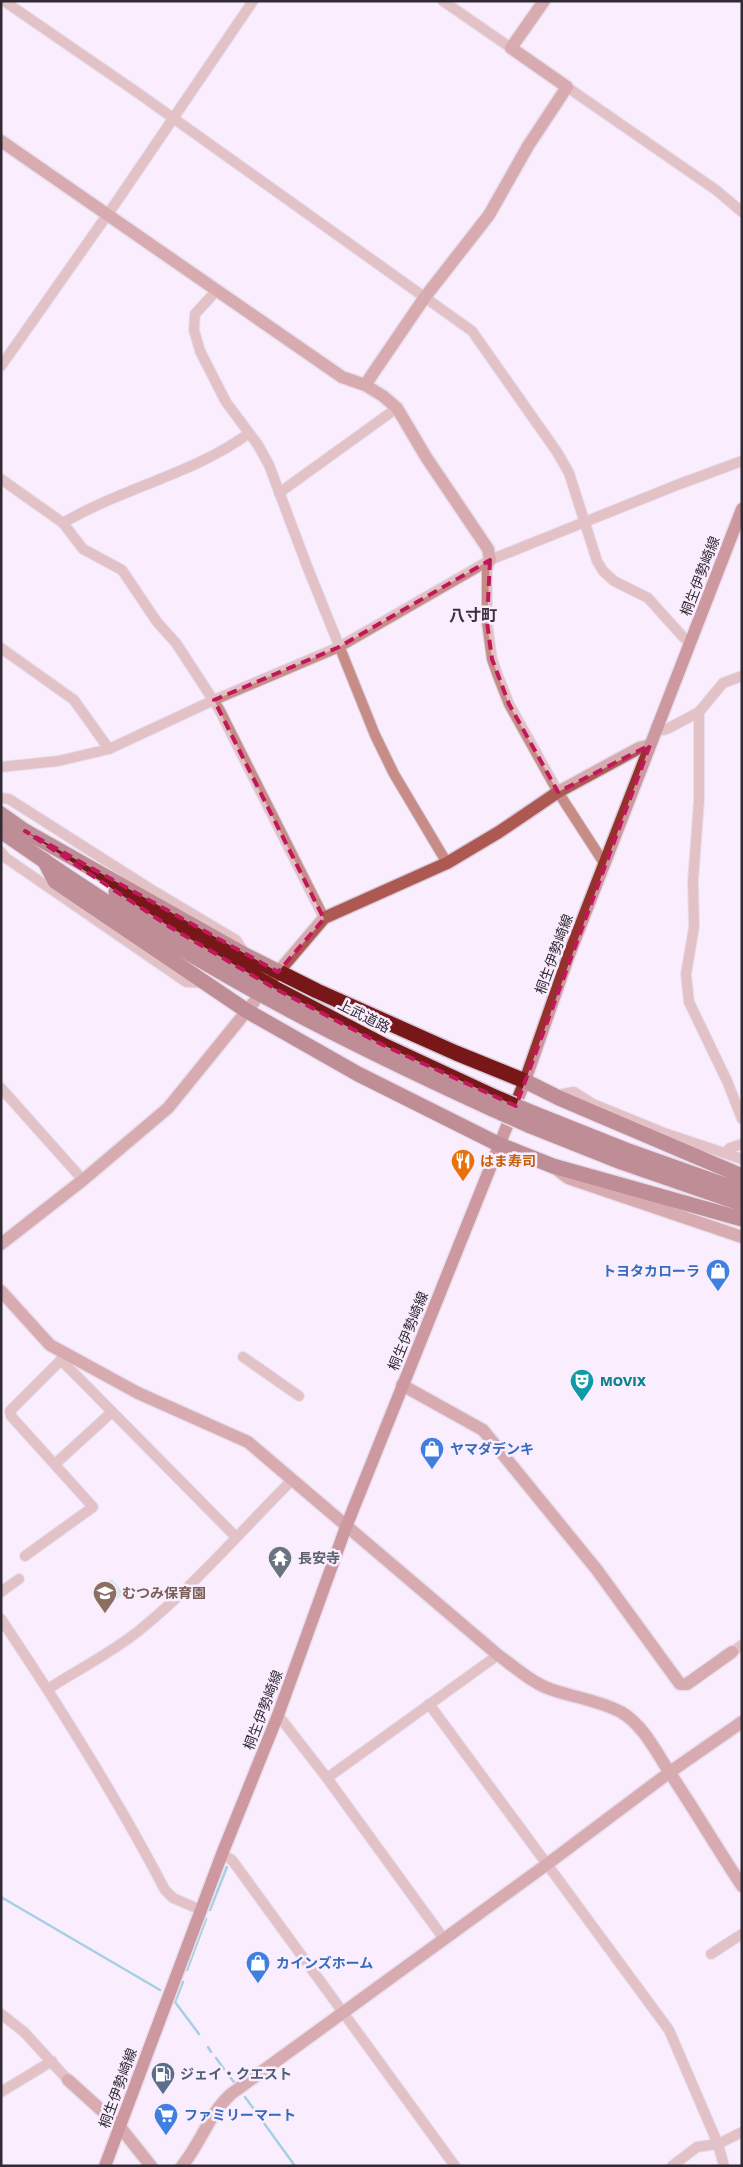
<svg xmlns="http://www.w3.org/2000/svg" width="743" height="2167" viewBox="0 0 743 2167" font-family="'Work Sans','Noto Sans JP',sans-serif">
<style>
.green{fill:#a4e9c3}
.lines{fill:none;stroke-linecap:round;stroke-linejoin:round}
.stream{stroke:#3eabc5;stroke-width:2.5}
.street-casing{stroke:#d6cbda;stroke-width:12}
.secondary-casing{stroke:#d6cbda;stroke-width:15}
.primary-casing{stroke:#d6cbda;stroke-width:15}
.highway-casing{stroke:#d6cbda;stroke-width:18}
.street{stroke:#c88c86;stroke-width:10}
.secondary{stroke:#ad5952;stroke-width:12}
.primary{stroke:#97302d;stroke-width:12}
.highway{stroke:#771718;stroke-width:15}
.highway-bridge-casing{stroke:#d6cbda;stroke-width:18;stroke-linecap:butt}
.highway-bridge{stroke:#771718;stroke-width:15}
.marked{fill:none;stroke:#c2185b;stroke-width:4;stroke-dasharray:10 6;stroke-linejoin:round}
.labels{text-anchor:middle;stroke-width:5;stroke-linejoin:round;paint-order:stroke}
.street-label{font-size:14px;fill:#312a34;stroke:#faeefe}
.food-label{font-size:14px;font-weight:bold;fill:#c56008;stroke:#faeefe;text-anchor:start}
.shop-label{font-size:14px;font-weight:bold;fill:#366cbe;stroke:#faeefe;text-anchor:start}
.culture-label{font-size:14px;font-weight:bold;fill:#0d838f;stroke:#faeefe;text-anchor:start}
.worship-label{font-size:14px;font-weight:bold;fill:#5b616d;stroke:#faeefe;text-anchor:start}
.education-label{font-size:14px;font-weight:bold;fill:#785e54;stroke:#faeefe;text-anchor:start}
.service-label{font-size:14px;font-weight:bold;fill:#4e5e75;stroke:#faeefe;text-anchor:start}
.quarter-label{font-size:16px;font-weight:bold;fill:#3d2e42;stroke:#faeefe}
</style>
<rect width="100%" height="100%" fill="#faeefe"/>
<!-- green -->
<path class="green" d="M 112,1579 L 124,1594 L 102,1609 L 91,1592 Z"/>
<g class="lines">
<!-- stream -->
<g class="stream">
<path d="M 1,1897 L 160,1990"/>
<path d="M 210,1910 L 227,1867"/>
<path d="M 187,1970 L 206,1919"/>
<path d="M 183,1982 L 175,2002 L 199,2034"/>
<path d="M 208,2047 L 211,2052"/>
<path d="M 216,2058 L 224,2069"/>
<path d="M 229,2076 L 234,2082"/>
<path d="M 245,2097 L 295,2166"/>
</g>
<defs>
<g id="street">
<path d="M 4,1 L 138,93 L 472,331 L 557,452 L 569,473 L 597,561 L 603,571 L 614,581 L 648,598 L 684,638 L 690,643"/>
<path d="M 443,1 L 511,48"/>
<path d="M 567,87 L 716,190 L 742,212"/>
<path d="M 217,290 L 195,314 L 194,330 L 200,351 L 226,402 L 258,445 L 269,465 L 307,566 L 375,735 L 394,774 L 447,863"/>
<path d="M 1,366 L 117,201 L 253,1"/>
<path d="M 1,479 L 63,523 L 83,549 L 122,570 L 157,622 L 176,643 L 219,709 L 324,918"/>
<path d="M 279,493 L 397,408"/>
<path d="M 63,523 C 122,488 193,474 248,434"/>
<path d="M 490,560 L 487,571 L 487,622 L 492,659 L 498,676 L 509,704 L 558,792 L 604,863"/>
<path d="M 1,648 L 74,700 L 109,749"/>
<path d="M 699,712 L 699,801 L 693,881 L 694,927 L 686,974 L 689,1002 L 727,1081 L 742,1119"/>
<path d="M 656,727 L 663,730 L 669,728 L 699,712 L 723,683 L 742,676"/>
<path d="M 1,767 L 58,761 L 109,749 L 214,700 L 339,647 L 490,560 L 677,485 L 742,461"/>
<path d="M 1,798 L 9,799 L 152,890 L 236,940 L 245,954"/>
<path d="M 1,852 L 6,858 L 186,982 L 204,983"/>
<path d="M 1,1088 L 83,1180"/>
<path d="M 559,1098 L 563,1094 L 574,1092 L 593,1104 L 664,1133 L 742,1159"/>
<path d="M 725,1153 L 730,1148 L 742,1144"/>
<path d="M 62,1355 L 61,1360 L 236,1537"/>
<path d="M 243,1357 L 299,1396"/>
<path d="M 55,1464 L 112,1412"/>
<path d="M 25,1556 L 93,1507 L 11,1416 L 10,1411 L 61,1360"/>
<path d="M 1,1592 L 19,1579"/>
<path d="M 1,1619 C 60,1707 116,1796 165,1890 L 173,1898 L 201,1910"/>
<path d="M 732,1652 L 742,1645"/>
<path d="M 48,1689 C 79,1669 113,1652 141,1629 C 196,1584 242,1530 292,1480"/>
<path d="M 429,1704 L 669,2030 L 718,2144 L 724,2166"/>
<path d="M 278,1715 L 327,1778 L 444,1939"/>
<path d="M 327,1778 L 498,1655"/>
<path d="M 222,1854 L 232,1860 L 455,2166"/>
<path d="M 711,1954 L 742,1934"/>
<path d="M 1,2014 L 24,2032 L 68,2080"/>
<path d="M 1,2092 L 52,2061"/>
<path d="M 672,2166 L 697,2147 L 718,2144 L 742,2132"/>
</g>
<g id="secondary">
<path d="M 1,141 L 342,377 L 365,385 L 383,396 L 397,408 L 426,457 L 488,549 L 490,560"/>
<path d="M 365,385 L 425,297 L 489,215 L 528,146 L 567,87 L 511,48 L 544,1"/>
<path d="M 273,978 L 324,918 L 447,863 L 499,832 L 558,792 L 639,748 L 650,745"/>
<path d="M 555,1168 L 568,1178 L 742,1237"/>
<path d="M 1,1244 L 83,1180 L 168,1108 L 254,1002"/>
<path d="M 1,1291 L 50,1345 L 138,1393 L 248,1442 L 498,1655 C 516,1668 534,1685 556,1691 C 578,1698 600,1701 621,1712 C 643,1725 655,1750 668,1770 C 694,1809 717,1848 742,1886"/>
<path d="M 402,1385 L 483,1430 L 597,1570 L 680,1684 L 687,1684 L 732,1652"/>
<path d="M 68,2080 L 120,2127 L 151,2166"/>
<path d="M 182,2166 C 201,2143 209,2114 231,2094 L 546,1865 L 670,1772 L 742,1722"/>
</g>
<path id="primary" d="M 105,2166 L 222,1854 L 278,1715 L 346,1527 L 525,1081 L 569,955 L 742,509"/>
<g id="highway">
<path d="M 1,814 L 32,836"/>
<path d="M 1,831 C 88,892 178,950 271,1000 C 344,1040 418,1075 492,1109"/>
<path d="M 25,831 L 247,956 L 317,991 L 456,1053 L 525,1081 L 559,1098 L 742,1176"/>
<path d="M 44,860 L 55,881 L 65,888 L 247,1011 L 358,1074 L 500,1145 L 553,1166 L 742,1219"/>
<path d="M 116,892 L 274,988 L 383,1045 L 497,1098"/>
<path d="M 533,1113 L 626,1150 L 742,1191"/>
<path d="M 528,1125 L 621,1162 L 742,1204"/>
</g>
</defs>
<!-- street casing -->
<use href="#street" class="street-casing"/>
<!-- secondary casing -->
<use href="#secondary" class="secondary-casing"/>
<!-- primary casing -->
<use href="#primary" class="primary-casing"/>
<!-- highway casing -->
<use href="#highway" class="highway-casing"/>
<!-- street -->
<use href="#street" class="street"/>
<!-- secondary -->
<use href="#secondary" class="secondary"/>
<!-- primary -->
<use href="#primary" class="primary"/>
<!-- highway -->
<use href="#highway" class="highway"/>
<defs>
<g id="highway-bridge">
<path d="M 497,1098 L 533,1113"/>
<path d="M 492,1109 L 528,1125"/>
</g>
</defs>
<!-- highway-bridge casing -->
<use href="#highway-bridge" class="highway-bridge-casing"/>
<!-- highway-bridge -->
<use href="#highway-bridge" class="highway-bridge"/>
</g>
<!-- marked area -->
<path d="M0 0H743V2167H0ZM 490,560 L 487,622 L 492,659 L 509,704 L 558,792 L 650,745 L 516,1106 L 383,1045 L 274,988 L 170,927 L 25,831 L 278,972 L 324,919 L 214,700 L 339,647 Z" fill="#faeefe" fill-opacity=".55" fill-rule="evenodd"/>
<path class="marked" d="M 490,560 L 487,622 L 492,659 L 509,704 L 558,792 L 650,745 L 516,1106 L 383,1045 L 274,988 L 170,927 L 25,831 L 278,972 L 324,919 L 214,700 L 339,647 Z"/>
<!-- icons -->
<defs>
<symbol id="restaurant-pin" viewBox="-11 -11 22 30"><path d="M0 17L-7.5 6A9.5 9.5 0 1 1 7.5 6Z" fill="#e8710a" stroke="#faeefe"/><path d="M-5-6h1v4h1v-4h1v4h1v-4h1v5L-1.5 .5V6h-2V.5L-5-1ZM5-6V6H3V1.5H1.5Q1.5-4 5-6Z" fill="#fff"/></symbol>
<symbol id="shop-pin" viewBox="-11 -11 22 30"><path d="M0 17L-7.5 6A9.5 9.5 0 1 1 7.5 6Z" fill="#3f7fe0" stroke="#faeefe"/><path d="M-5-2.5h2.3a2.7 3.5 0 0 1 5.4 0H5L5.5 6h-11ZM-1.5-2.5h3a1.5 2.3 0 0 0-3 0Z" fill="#fff"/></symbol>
<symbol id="theatre-pin" viewBox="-11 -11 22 30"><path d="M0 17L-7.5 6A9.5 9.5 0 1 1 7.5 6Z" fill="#0f9aa8" stroke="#faeefe"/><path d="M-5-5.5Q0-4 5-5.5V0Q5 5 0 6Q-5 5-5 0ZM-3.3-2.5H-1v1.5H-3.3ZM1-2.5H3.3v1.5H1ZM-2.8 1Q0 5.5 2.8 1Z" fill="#fff"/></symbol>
<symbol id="temple-pin" viewBox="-11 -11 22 30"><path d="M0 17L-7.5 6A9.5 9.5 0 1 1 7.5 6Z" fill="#6b7280" stroke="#faeefe"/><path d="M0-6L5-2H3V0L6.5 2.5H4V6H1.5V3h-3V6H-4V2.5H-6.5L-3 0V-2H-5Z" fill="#fff"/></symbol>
<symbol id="school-pin" viewBox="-11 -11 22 30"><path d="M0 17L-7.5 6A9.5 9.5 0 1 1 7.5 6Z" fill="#8d6e63" stroke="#faeefe"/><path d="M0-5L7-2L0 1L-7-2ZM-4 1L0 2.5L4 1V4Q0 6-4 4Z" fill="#fff"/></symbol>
<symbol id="fuel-pin" viewBox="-11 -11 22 30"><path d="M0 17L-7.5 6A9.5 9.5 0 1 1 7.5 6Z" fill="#5c6f8a" stroke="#faeefe"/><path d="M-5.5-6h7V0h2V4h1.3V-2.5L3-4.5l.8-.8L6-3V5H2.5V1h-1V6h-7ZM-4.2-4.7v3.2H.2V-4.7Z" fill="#fff"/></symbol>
<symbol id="supermarket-pin" viewBox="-11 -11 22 30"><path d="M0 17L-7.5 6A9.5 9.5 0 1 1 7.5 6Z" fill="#3f7fe0" stroke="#faeefe"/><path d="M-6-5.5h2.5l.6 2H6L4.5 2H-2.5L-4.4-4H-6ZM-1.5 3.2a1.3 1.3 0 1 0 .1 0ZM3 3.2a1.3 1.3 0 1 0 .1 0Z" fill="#fff"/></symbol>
</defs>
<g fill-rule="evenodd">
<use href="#restaurant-pin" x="449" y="1147" width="28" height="38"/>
<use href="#shop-pin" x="704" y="1257" width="28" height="38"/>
<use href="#theatre-pin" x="568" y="1367" width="28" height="38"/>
<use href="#shop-pin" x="418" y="1435" width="28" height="38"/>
<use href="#temple-pin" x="266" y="1544" width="28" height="38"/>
<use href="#school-pin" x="91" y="1579" width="28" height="38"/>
<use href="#shop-pin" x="244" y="1949" width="28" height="38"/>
<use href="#fuel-pin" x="149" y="2060" width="28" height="38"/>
<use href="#supermarket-pin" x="152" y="2101" width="28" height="38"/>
</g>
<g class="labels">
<!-- street labels -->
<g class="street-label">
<text transform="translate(700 576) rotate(-69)" y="5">桐生伊勢崎線</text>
<text transform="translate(554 954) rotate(-70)" y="5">桐生伊勢崎線</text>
<text transform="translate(364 1016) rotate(27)" y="5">上武道路</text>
<text transform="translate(408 1331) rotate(-68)" y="5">桐生伊勢崎線</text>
<text transform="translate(263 1710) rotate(-69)" y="5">桐生伊勢崎線</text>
<text transform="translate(118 2088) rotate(-70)" y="5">桐生伊勢崎線</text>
</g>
<!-- food labels -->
<g class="food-label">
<text x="480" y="1166">はま寿司</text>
</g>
<!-- shop labels -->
<g class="shop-label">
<text x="700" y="1276" text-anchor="end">トヨタカローラ</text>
<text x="450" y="1454">ヤマダデンキ</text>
<text x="276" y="1968">カインズホーム</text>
<text x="184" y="2120">ファミリーマート</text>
</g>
<!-- culture labels -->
<g class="culture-label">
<text x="600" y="1386">MOVIX</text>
</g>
<!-- worship labels -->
<g class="worship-label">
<text x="298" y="1563">長安寺</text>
</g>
<!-- education labels -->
<g class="education-label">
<text x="122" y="1598">むつみ保育園</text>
</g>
<!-- service labels -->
<g class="service-label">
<text x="180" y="2079">ジェイ・クエスト</text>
</g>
<!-- quarter labels -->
<g class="quarter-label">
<text x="473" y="621">八寸町</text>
</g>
</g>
<!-- border -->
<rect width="743" height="2167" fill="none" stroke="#312a34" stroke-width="5"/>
</svg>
